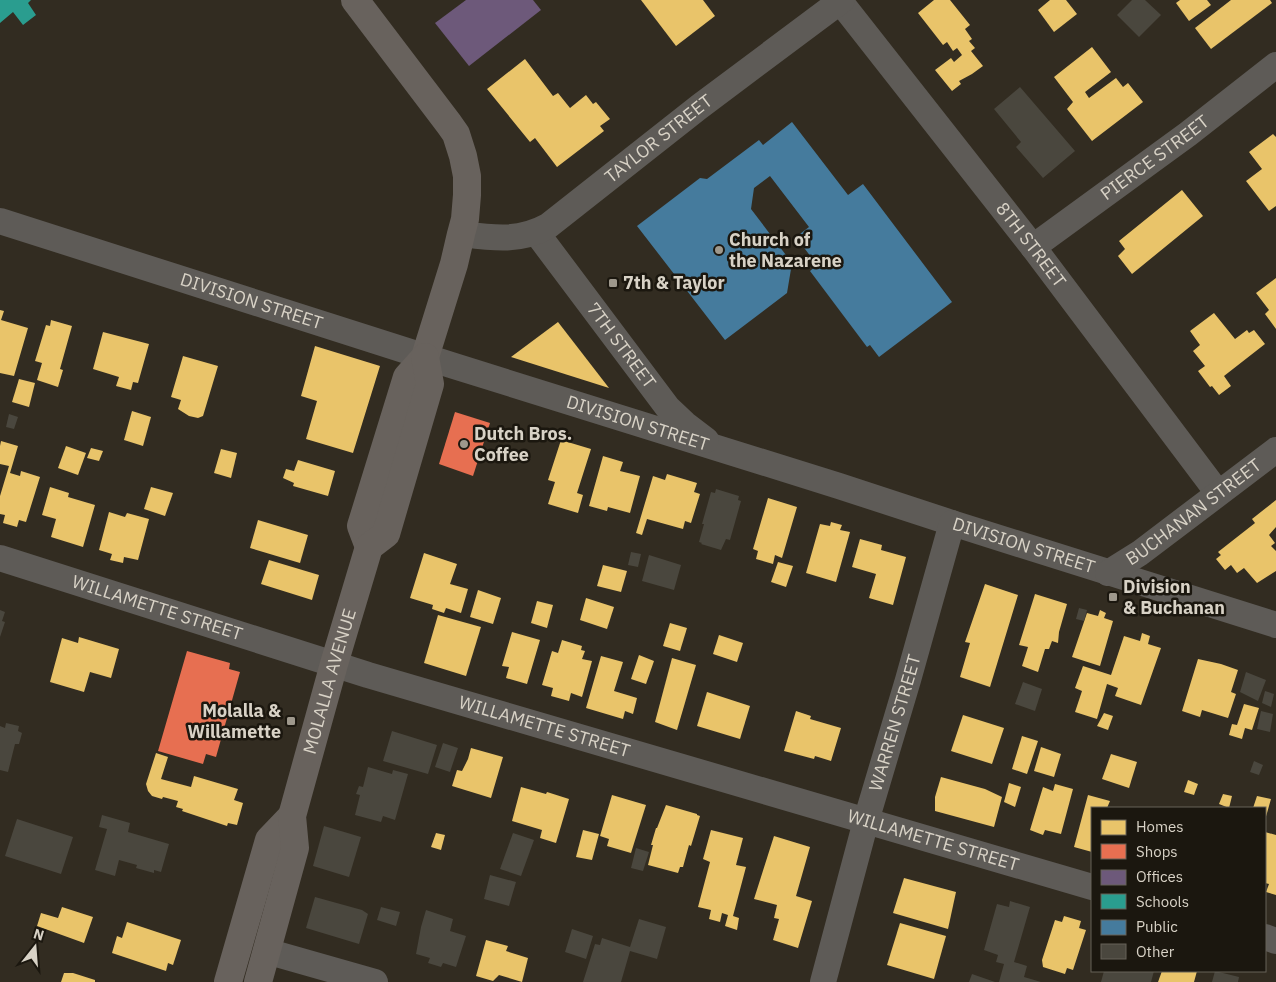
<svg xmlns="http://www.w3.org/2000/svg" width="1276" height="982" viewBox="0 0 1276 982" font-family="'IBM Plex Sans',sans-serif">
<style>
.homes{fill:#e9c46a}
.shops{fill:#e76f51}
.offices{fill:#6d597a}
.schools{fill:#2a9d8f}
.public{fill:#457b9d}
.building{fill:#4a473e}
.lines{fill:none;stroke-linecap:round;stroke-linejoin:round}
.minor{stroke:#5e5b57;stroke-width:26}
.major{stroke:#68625d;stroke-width:28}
.poi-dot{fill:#9e988c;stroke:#1b170f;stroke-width:2}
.labels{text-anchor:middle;stroke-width:5;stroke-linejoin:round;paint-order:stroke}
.street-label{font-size:18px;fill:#d8d2c6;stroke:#1b170f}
.poi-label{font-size:18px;font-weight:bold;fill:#d8d2c6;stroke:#1b170f;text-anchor:start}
</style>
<rect width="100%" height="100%" fill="#322c21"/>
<!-- homes -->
<g class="homes">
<path d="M 641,0 L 703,0 L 715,16 L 676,46 Z"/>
<path d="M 934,0 L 950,0 L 970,25 L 965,29 L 972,39 L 969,41 L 975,48 L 971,51 L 983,66 L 972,74 L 959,81 L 961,84 L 952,91 L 935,70 L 951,58 L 954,62 L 962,55 L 957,48 L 953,51 L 947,42 L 943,45 L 918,13 Z"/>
<path d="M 1050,0 L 1066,0 L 1077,14 L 1054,32 L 1038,10 Z"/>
<path d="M 1180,0 L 1207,0 L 1211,5 L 1189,21 L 1176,3 Z"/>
<path d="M 1231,0 L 1270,0 L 1272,3 L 1211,49 L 1195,28 Z"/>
<path d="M 1092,47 L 1111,72 L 1085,92 L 1089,98 L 1116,78 L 1123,87 L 1128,83 L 1143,102 L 1092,141 L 1067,109 L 1073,102 L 1054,77 Z"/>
<path d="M 525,59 L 553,96 L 558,93 L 570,108 L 586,95 L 593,104 L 596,102 L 610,119 L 600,126 L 604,131 L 557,167 L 535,138 L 530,142 L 487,89 Z"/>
<path d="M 1273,134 L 1276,137 L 1276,206 L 1269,211 L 1246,181 L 1262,169 L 1249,152 Z"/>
<path d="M 1182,190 L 1203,216 L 1132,274 L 1118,256 L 1125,249 L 1119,241 Z"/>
<path d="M 1276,278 L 1276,329 L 1265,314 L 1269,310 L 1256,293 Z"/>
<path d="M 0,310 L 4,311 L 1,320 L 28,328 L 14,376 L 0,373 Z"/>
<path d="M 1214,313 L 1235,339 L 1247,330 L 1249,333 L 1254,330 L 1265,344 L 1224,376 L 1231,386 L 1219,395 L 1212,386 L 1210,387 L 1198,371 L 1205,366 L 1193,351 L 1200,345 L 1190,331 Z"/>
<path d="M 51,320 L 72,326 L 60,369 L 63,370 L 58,387 L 37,380 L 42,363 L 35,361 L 46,325 L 50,326 Z"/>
<path d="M 558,322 L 609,388 L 511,357 Z"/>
<path d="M 103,332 L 149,344 L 138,383 L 133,382 L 131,390 L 116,386 L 119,377 L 93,369 Z"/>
<path d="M 315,346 L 380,366 L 353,453 L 306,439 L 317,401 L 301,396 Z"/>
<path d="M 183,356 L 218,366 L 203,416 L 198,418 L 189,416 L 178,409 L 181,400 L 171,397 Z"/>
<path d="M 19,379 L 35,383 L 29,407 L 12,402 Z"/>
<path d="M 132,411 L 151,417 L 143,446 L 124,440 Z"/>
<path d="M 561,440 L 591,449 L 577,493 L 583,495 L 578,513 L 548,504 L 555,482 L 548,480 Z"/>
<path d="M 1,441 L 18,446 L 10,473 L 20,476 L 21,471 L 40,477 L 26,522 L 19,520 L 17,527 L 3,523 L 5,515 L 0,514 L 0,496 L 9,466 L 0,464 L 0,446 Z"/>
<path d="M 66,446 L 86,453 L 78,475 L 58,468 Z"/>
<path d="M 91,448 L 103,451 L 99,461 L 87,458 Z"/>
<path d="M 221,449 L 237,453 L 231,478 L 214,473 Z"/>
<path d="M 603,456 L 623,462 L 620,471 L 640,476 L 630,513 L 608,507 L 607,511 L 589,506 Z"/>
<path d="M 298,460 L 335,471 L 328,496 L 293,486 L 294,483 L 283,478 L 286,469 L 294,471 Z"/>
<path d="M 667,474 L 697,483 L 694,492 L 700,494 L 691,523 L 685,521 L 683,529 L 647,519 L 642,535 L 636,533 L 653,476 L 665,480 Z"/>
<path d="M 50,487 L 69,493 L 68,497 L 95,505 L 83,547 L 51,537 L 56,519 L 42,515 Z"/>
<path d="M 151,487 L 173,493 L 165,516 L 144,509 Z"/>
<path d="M 768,498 L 797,507 L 782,558 L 775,555 L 773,564 L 756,559 L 758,551 L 753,549 Z"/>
<path d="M 1276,500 L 1276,527 L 1269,535 L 1275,543 L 1271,546 L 1276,551 L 1276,571 L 1257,583 L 1244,568 L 1237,573 L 1231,565 L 1225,570 L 1216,559 L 1221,555 L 1218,552 L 1255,523 L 1252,519 Z"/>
<path d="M 109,512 L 125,517 L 127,513 L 149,519 L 138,560 L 124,557 L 123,563 L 110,560 L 112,554 L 99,550 Z"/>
<path d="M 258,520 L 308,535 L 300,563 L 250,548 Z"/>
<path d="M 831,522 L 842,525 L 840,530 L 850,532 L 836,582 L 806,573 L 820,524 L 830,526 Z"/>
<path d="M 860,539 L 882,545 L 881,550 L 906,557 L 893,605 L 869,598 L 876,574 L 852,567 Z"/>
<path d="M 424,553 L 457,564 L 450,584 L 468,589 L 461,613 L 446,608 L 444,613 L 432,609 L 433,605 L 410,598 Z"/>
<path d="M 269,560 L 319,575 L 312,600 L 261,584 Z"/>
<path d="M 778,562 L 793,566 L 786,587 L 771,582 Z"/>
<path d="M 603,565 L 627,571 L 621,592 L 597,586 Z"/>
<path d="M 985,584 L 1018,595 L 990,687 L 960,677 L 970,643 L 965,642 Z"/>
<path d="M 478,590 L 501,598 L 493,624 L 470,617 Z"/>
<path d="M 1035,594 L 1067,604 L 1059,632 L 1058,643 L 1052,641 L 1049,649 L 1045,649 L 1038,672 L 1022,666 L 1028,647 L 1019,645 Z"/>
<path d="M 586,598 L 614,607 L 607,629 L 580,620 Z"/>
<path d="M 537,601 L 553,605 L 547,628 L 531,623 Z"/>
<path d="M 1100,610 L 1106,613 L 1104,618 L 1113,621 L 1100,666 L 1072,657 L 1087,613 L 1098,616 Z"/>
<path d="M 438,615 L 481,627 L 466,676 L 424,663 Z"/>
<path d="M 670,623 L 687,628 L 680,651 L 663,646 Z"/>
<path d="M 512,632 L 540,640 L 527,684 L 506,678 L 509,667 L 502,666 Z"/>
<path d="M 1142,633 L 1150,636 L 1148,644 L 1161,648 L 1141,705 L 1115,696 L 1118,688 L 1107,684 L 1097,719 L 1075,712 L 1082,691 L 1075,688 L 1083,666 L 1111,675 L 1124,636 L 1140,641 Z"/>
<path d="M 719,635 L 743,643 L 737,662 L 713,654 Z"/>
<path d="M 79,637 L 119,649 L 111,678 L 90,672 L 84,692 L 50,682 L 62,638 L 78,643 Z"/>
<path d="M 562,640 L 582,646 L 581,650 L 585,651 L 582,659 L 592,661 L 582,697 L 571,693 L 569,701 L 551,696 L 553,688 L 542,685 L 552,651 L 558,653 Z"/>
<path d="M 639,655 L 654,661 L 646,684 L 631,679 Z"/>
<path d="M 601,656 L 623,662 L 614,691 L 637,698 L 633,714 L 625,711 L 623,719 L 586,708 Z"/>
<path d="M 672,658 L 696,665 L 677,730 L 655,722 Z"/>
<path d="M 1198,659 L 1221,664 L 1238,670 L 1231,692 L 1236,694 L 1228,718 L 1202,710 L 1200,717 L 1182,711 Z"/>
<path d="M 707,692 L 750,706 L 740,739 L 697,726 Z"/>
<path d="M 1244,704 L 1259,708 L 1252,730 L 1245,728 L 1242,739 L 1229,735 L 1232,724 L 1237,725 Z"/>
<path d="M 796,711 L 811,716 L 810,719 L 841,728 L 831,761 L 815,756 L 814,759 L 784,751 Z"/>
<path d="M 1104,713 L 1113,716 L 1108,730 L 1097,726 Z"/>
<path d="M 963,715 L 1004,728 L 992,764 L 951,751 Z"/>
<path d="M 1022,736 L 1038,741 L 1027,774 L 1012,769 Z"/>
<path d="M 1041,747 L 1061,754 L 1054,777 L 1034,771 Z"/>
<path d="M 471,748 L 503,757 L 491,798 L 452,786 L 457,770 L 462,771 L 468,759 Z"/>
<path d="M 156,753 L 168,757 L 161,779 L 191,787 L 194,776 L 238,789 L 234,800 L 243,803 L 237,825 L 228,823 L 227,826 L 182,811 L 183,809 L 176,807 L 178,801 L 163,797 L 162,799 L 152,796 L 148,791 L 146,784 Z"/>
<path d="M 1111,754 L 1137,762 L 1129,788 L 1102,779 Z"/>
<path d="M 941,777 L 985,789 L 1002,797 L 994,827 L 935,811 L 935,797 Z"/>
<path d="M 1188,780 L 1198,784 L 1194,795 L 1184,792 Z"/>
<path d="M 1009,783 L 1021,787 L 1015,807 L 1004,802 Z"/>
<path d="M 1055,784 L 1073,789 L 1061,834 L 1045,830 L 1043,835 L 1030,830 L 1043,787 L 1053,791 Z"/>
<path d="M 521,787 L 546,794 L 547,792 L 569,799 L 556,843 L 540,838 L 542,830 L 512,821 Z"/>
<path d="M 1223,794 L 1232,796 L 1229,808 L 1219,804 Z"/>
<path d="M 612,795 L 646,805 L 631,853 L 607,846 L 609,839 L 600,836 Z"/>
<path d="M 1088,795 L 1110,801 L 1107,808 L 1092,808 L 1092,852 L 1074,847 Z"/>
<path d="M 1257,796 L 1271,799 L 1265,820 L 1265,808 L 1253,808 Z"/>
<path d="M 666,805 L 697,814 L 697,815 L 700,816 L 691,846 L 689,845 L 683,867 L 680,867 L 678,873 L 648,865 L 653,845 L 651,845 L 656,828 L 657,828 Z"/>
<path d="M 583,830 L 599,834 L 592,860 L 576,857 Z"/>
<path d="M 711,830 L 743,838 L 736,865 L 746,867 L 733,916 L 739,918 L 737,930 L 725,926 L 728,915 L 722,913 L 720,922 L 709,919 L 711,910 L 698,907 L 710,862 L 703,859 Z"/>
<path d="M 1265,832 L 1276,835 L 1276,895 L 1266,892 L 1269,884 L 1265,883 Z"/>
<path d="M 436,833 L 445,835 L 441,850 L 431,847 Z"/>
<path d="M 774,836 L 810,847 L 796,896 L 812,901 L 798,948 L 773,940 L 779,919 L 774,918 L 777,905 L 754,899 Z"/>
<path d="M 904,878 L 956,892 L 948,929 L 893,913 Z"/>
<path d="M 62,907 L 93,917 L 84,943 L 37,926 L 41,913 L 58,918 Z"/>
<path d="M 1064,916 L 1081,921 L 1079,928 L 1086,930 L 1073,970 L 1067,968 L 1065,974 L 1043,967 L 1042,960 L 1055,920 L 1062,922 Z"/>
<path d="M 127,922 L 181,940 L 173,965 L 168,963 L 166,971 L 112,953 L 117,936 L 122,938 Z"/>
<path d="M 900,923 L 946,936 L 934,979 L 887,965 Z"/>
<path d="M 486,940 L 508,946 L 506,951 L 528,958 L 522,982 L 499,975 L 493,981 L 476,976 Z"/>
<path d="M 1162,971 L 1197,971 L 1194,982 L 1158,982 Z"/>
<path d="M 64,973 L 73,973 L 95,980 L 95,982 L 61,982 Z"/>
</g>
<!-- shops -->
<g class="shops">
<path d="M 455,412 L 490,423 L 473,476 L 439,464 Z"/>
<path d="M 187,651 L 230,663 L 229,669 L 240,672 L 216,757 L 206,754 L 203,764 L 158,751 Z"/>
</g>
<!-- offices -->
<path class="offices" d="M 466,0 L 533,0 L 541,10 L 469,66 L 435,23 Z"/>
<!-- schools -->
<path class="schools" d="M 0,0 L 31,0 L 28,3 L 36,15 L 23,25 L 13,12 L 0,23 Z"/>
<!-- public -->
<path class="public" d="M 792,122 L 848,195 L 863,184 L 952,302 L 879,357 L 870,345 L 867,347 L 810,271 L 817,265 L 796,237 L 809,227 L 770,176 L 754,188 L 751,209 L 792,263 L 787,293 L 725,340 L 637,226 L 700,178 L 707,179 L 759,140 L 763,145 Z"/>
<!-- building -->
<g class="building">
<path d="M 1132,0 L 1145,0 L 1161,15 L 1139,37 L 1117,15 Z"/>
<path d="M 1020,87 L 1075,151 L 1043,178 L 1016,147 L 1021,142 L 994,109 Z"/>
<path d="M 9,414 L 18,417 L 14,429 L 6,427 Z"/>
<path d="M 716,489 L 739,496 L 738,500 L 741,501 L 730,540 L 726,539 L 721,550 L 701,544 L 702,543 L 699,542 L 704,524 L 702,524 L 711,492 L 715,493 Z"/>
<path d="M 631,552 L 641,554 L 638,567 L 628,565 Z"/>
<path d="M 649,555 L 681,565 L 674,590 L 642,581 Z"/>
<path d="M 1079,608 L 1087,610 L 1084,621 L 1076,619 Z"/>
<path d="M 0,610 L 5,612 L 2,621 L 5,622 L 0,637 Z"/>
<path d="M 1246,672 L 1266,680 L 1258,701 L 1240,692 Z"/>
<path d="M 1023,682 L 1042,689 L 1035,711 L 1015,704 Z"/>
<path d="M 1265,691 L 1274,694 L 1271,707 L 1262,703 Z"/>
<path d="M 1261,711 L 1273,714 L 1270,732 L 1257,729 Z"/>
<path d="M 6,723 L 19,726 L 18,731 L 22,733 L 19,744 L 15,744 L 8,772 L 0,770 L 0,726 L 5,728 Z"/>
<path d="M 392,731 L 437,745 L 428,774 L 383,761 Z"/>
<path d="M 443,743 L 458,748 L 450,772 L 435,767 Z"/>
<path d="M 1254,761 L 1263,765 L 1259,775 L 1250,772 Z"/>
<path d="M 368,767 L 392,774 L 393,770 L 408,774 L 395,820 L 383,816 L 381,822 L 355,815 L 360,795 L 356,794 L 359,786 L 363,787 Z"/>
<path d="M 102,815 L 130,823 L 128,832 L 169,844 L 161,872 L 154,870 L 154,873 L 136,868 L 137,865 L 119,860 L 115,876 L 95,870 L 107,829 L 99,827 Z"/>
<path d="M 17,819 L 73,837 L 61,874 L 5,856 Z"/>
<path d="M 324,826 L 361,837 L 349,877 L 313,866 Z"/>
<path d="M 513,833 L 534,840 L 521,876 L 500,869 Z"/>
<path d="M 636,848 L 649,852 L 643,871 L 631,868 Z"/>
<path d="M 490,875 L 516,882 L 509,906 L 484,899 Z"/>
<path d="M 315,897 L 362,910 L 368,914 L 359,944 L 306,928 Z"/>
<path d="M 1010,901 L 1030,907 L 1014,962 L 1027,966 L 1024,977 L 1041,982 L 999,982 L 1004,964 L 996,962 L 998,955 L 984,950 L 997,904 L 1009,907 Z"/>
<path d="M 381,907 L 400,912 L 396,926 L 377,920 Z"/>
<path d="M 426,910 L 453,919 L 450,931 L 466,936 L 456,967 L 443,963 L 441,967 L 428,963 L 430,958 L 416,954 L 421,927 Z"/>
<path d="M 639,919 L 666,927 L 657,959 L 630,951 L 621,982 L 583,982 L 595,944 L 600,945 L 602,938 L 630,947 Z"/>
<path d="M 572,929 L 593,936 L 586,959 L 565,952 Z"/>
<path d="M 1104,971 L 1154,971 L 1151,982 L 1101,982 Z"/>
<path d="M 1215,971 L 1239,977 L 1238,982 L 1212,982 Z"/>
<path d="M 972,974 L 995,982 L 969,982 Z"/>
</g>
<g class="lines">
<!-- minor -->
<g class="minor">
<path id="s1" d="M 839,0 L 1033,247 L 1218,493"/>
<path id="s2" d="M 0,221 L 451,365 L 839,486 L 952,523 L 1276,625"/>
<path id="s3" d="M 536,232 L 668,408 L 685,424 L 706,440"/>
<path id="s4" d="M 461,234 C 493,238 519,242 548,226 L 699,107 L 842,0"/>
<path id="s5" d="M 1033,247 L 1188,134 L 1276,65"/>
<path id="s6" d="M 0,558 L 368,675 L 1092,887"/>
<path id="s7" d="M 1108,573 L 1140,553 L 1276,450"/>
<path d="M 1265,937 L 1276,941"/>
<path d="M 266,951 L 375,982"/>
<path id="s8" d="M 823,982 L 866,821 L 908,680 L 952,523"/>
</g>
<!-- major -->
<g class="major">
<path d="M 355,0 L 449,124 L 456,134 L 463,156 L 467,176 L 467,195 L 465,219 L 461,234 L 454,264 L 425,357 L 407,377 L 361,526 L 369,547"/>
<path d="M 228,982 L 269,840 L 292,816"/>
<path id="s9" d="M 258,982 L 295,848 L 292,816 L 334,664 L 369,547 L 386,534 L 430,384 L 425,357"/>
</g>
</g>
<!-- markers -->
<g class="poi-dot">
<circle cx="719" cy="250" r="5"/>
<rect x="608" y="278" width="10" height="10" rx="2.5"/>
<circle cx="464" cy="444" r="5"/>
<rect x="1108" y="592" width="10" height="10" rx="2.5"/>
<rect x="286" y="716" width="10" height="10" rx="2.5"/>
</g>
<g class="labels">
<!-- street labels -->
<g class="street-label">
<text dy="6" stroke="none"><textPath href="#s4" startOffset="230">TAYLOR STREET</textPath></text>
<text dy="6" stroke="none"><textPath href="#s5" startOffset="151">PIERCE STREET</textPath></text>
<text dy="6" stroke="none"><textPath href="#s1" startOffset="311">8TH STREET</textPath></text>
<text dy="6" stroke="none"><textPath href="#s2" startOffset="264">DIVISION STREET</textPath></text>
<text dy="6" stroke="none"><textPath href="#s3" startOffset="142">7TH STREET</textPath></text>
<text dy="6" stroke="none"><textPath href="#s2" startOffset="669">DIVISION STREET</textPath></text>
<text dy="6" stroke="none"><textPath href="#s7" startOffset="105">BUCHANAN STREET</textPath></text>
<text dy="6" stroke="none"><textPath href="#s2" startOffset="1074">DIVISION STREET</textPath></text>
<text dy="6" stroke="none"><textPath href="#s6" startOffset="165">WILLAMETTE STREET</textPath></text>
<text dy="6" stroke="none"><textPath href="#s9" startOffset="311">MOLALLA AVENUE</textPath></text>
<text dy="6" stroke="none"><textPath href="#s8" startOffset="269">WARREN STREET</textPath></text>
<text dy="6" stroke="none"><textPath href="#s6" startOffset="570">WILLAMETTE STREET</textPath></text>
<text dy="6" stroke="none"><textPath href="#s6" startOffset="975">WILLAMETTE STREET</textPath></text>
</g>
<!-- poi labels -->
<g class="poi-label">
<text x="729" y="246">Church of<tspan x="729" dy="21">the Nazarene</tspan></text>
<text x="623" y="289">7th &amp; Taylor</text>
<text x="474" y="440">Dutch Bros.<tspan x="474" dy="21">Coffee</tspan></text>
<text x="1123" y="593">Division<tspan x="1123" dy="21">&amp; Buchanan</tspan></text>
<text x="281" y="717" text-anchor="end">Molalla &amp;<tspan x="281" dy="21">Willamette</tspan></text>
</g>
</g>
<!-- legend -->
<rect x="1091" y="807" width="175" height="165" fill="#1b170f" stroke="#676258"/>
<rect x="1101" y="820" width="25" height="15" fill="#e9c46a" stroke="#676258"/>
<text x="1136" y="832" font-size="15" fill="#d8d2c6">Homes</text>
<rect x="1101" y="844" width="25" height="15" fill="#e76f51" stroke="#676258"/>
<text x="1136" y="857" font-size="15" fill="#d8d2c6">Shops</text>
<rect x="1101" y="870" width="25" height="15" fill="#6d597a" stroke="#676258"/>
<text x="1136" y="882" font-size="15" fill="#d8d2c6">Offices</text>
<rect x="1101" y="894" width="25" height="15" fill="#2a9d8f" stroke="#676258"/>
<text x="1136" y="907" font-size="15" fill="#d8d2c6">Schools</text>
<rect x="1101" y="920" width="25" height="15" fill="#457b9d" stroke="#676258"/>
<text x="1136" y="932" font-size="15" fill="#d8d2c6">Public</text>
<rect x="1101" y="944" width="25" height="15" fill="#4a473e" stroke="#676258"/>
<text x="1136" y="957" font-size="15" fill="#d8d2c6">Other</text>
<!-- north arrow -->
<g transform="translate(35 947) rotate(17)" stroke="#1b170f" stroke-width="4" paint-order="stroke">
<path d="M0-4L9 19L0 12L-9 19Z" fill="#d8d2c6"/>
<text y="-8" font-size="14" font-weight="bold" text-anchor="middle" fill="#d8d2c6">N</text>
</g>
</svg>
